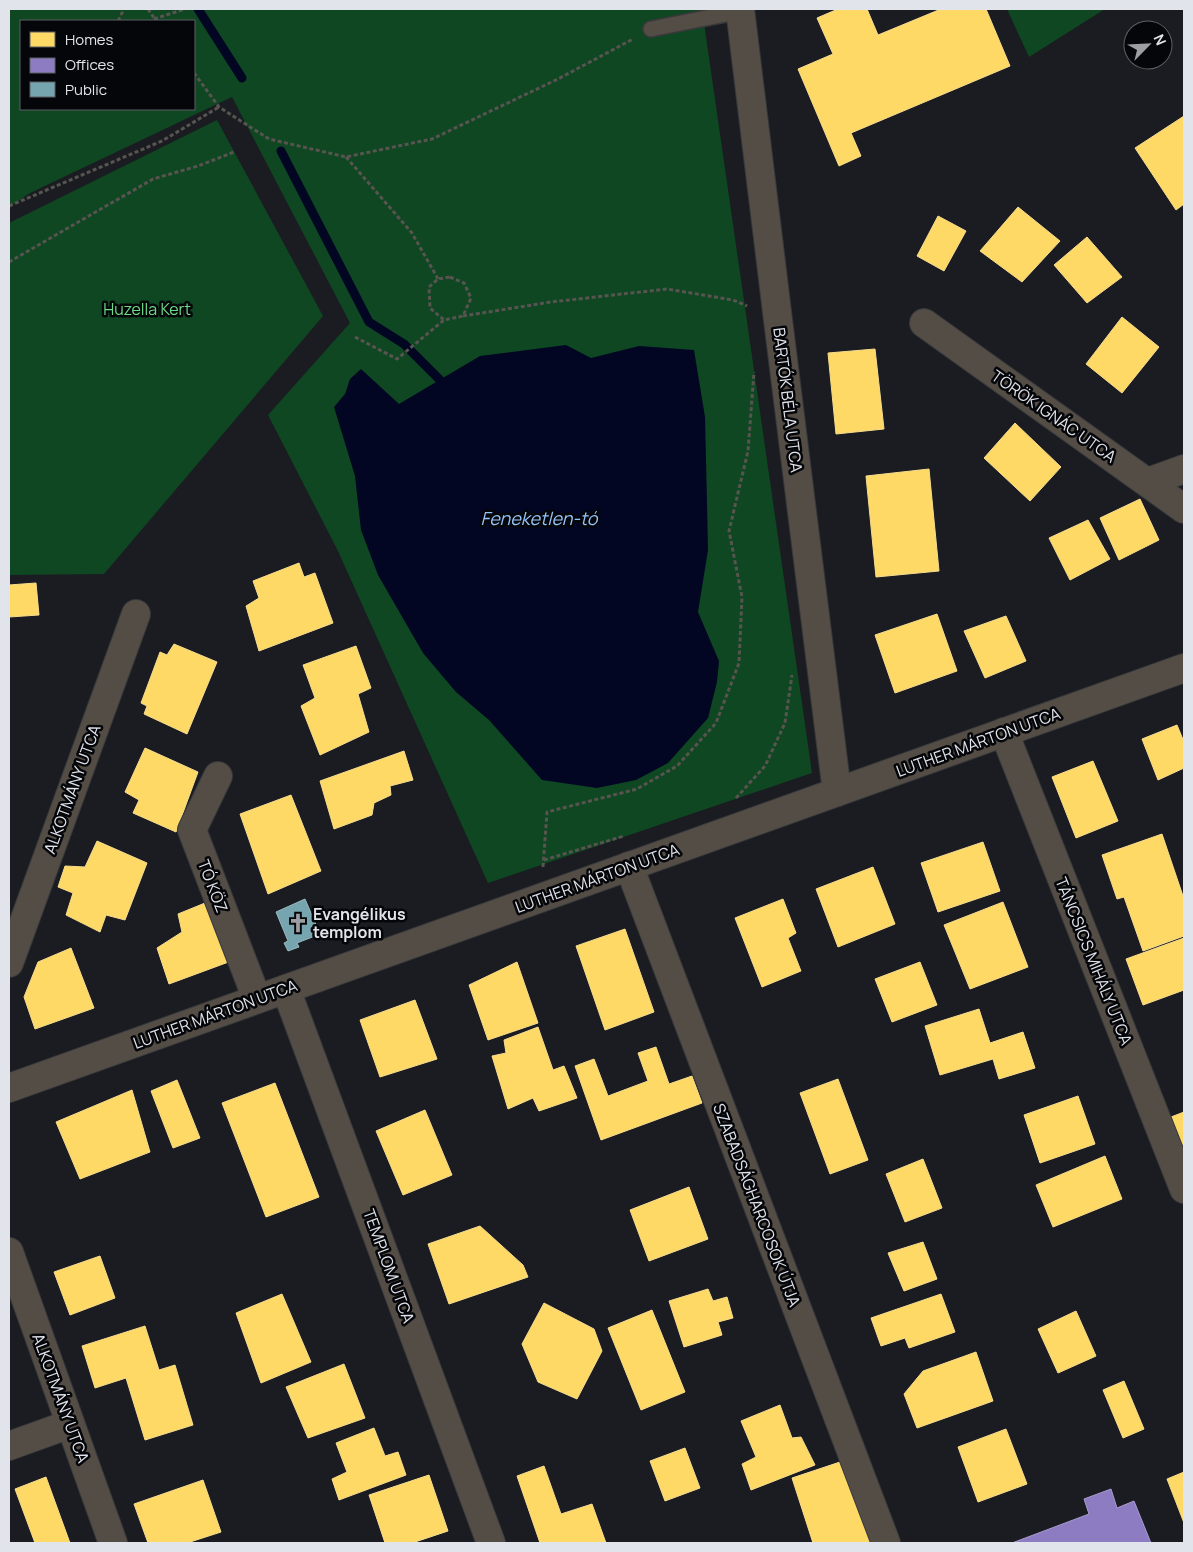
<svg xmlns="http://www.w3.org/2000/svg" width="1193" height="1552" viewBox="0 0 1193 1552" font-family="Manrope,sans-serif">
<style>
.green{fill:#0e4722;fill-rule:evenodd}
.water{fill:#020623}
.homes{fill:#ffd966;stroke:#f6dc8e}
.offices{fill:#8e7cc3;stroke:#a79bcf}
.public{fill:#76a5af;stroke:#96b8c1}
.lines{fill:none;stroke-linecap:round;stroke-linejoin:round}
.stream{stroke:#020623;stroke-width:9}
.service-casing{stroke:#38393c;stroke-width:18}
.minor-casing{stroke:#38393c;stroke-width:30}
.path{stroke:#585450;stroke-width:3;stroke-dasharray:4 2.5;stroke-linecap:butt}
.service{stroke:#534d45;stroke-width:15}
.minor{stroke:#534d45;stroke-width:28}
.labels{text-anchor:middle;stroke-width:5;stroke-linejoin:round;paint-order:stroke}
.park-label{font-size:16px;fill:#6dda86;stroke:#05060a}
.street-label{font-size:16px;fill:#e2e4eb;stroke:#05060a}
.poi-label{font-size:16px;font-weight:bold;fill:#e2e4eb;stroke:#05060a;text-anchor:start}
.water-label{font-size:18px;font-style:italic;fill:#94c2f9;stroke:#05060a}
</style>
<rect width="100%" height="100%" fill="#1b1c21"/>
<!-- green -->
<g class="green">
<path d="M 9,9 L 702,9 L 812,773 L 488,883 L 337,549 L 268,415 L 350,323 L 232,97 L 30,193 L 9,207 ZM 21,21 L 194,21 L 194,109 L 21,109 Z"/>
<path d="M 1007,9 L 1105,9 L 1029,57 Z"/>
<path d="M 217,120 L 323,316 L 104,574 L 9,575 L 9,223 Z"/>
</g>
<!-- water -->
<path class="water" d="M 566,345 L 591,358 L 639,346 L 694,350 L 705,417 L 707,503 L 708,550 L 698,612 L 719,661 L 717,682 L 708,718 L 668,763 L 636,780 L 597,788 L 542,780 L 489,720 L 456,692 L 423,653 L 378,575 L 361,530 L 355,476 L 334,407 L 345,394 L 350,379 L 361,369 L 399,404 L 480,356 Z"/>
<!-- homes -->
<g class="homes">
<path d="M 838,9 L 867,9 L 878,35 L 941,9 L 986,9 L 1010,66 L 851,133 L 861,156 L 839,166 L 798,69 L 833,54 L 817,18 Z"/>
<path d="M 1184,116 L 1184,204 L 1176,210 L 1135,148 Z"/>
<path d="M 1018,207 L 1060,241 L 1022,282 L 980,251 Z"/>
<path d="M 938,216 L 966,231 L 944,271 L 917,256 Z"/>
<path d="M 1087,237 L 1122,277 L 1087,303 L 1054,265 Z"/>
<path d="M 1122,317 L 1159,347 L 1122,393 L 1086,364 Z"/>
<path d="M 875,349 L 884,429 L 836,434 L 828,353 Z"/>
<path d="M 1015,423 L 1061,467 L 1030,501 L 984,458 Z"/>
<path d="M 929,469 L 939,571 L 876,577 L 866,476 Z"/>
<path d="M 1140,499 L 1159,540 L 1119,560 L 1100,518 Z"/>
<path d="M 1088,520 L 1110,559 L 1070,580 L 1049,538 Z"/>
<path d="M 299,563 L 304,577 L 315,573 L 333,623 L 259,651 L 246,606 L 259,598 L 253,581 Z"/>
<path d="M 36,583 L 39,615 L 9,617 L 9,585 Z"/>
<path d="M 937,614 L 957,671 L 895,693 L 875,635 Z"/>
<path d="M 1006,616 L 1026,661 L 985,678 L 964,631 Z"/>
<path d="M 174,644 L 217,662 L 187,734 L 144,714 L 147,706 L 141,703 L 160,652 L 167,655 Z"/>
<path d="M 356,646 L 371,688 L 358,694 L 369,732 L 320,755 L 301,706 L 315,698 L 303,665 Z"/>
<path d="M 1177,725 L 1184,742 L 1184,768 L 1158,780 L 1142,739 Z"/>
<path d="M 145,748 L 198,772 L 176,832 L 133,813 L 139,800 L 125,792 Z"/>
<path d="M 404,751 L 413,780 L 390,786 L 391,795 L 374,803 L 372,815 L 334,829 L 320,781 Z"/>
<path d="M 1093,761 L 1118,821 L 1076,838 L 1052,777 Z"/>
<path d="M 291,795 L 321,871 L 268,894 L 240,814 Z"/>
<path d="M 1162,834 L 1184,899 L 1184,936 L 1143,951 L 1124,897 L 1117,899 L 1102,855 Z"/>
<path d="M 97,841 L 147,863 L 125,920 L 106,915 L 100,932 L 66,915 L 73,893 L 58,887 L 65,866 L 85,867 Z"/>
<path d="M 983,842 L 1000,891 L 938,912 L 921,863 Z"/>
<path d="M 873,867 L 895,924 L 838,947 L 816,889 Z"/>
<path d="M 783,899 L 796,933 L 788,938 L 801,971 L 762,987 L 735,918 Z"/>
<path d="M 1003,902 L 1028,967 L 970,989 L 944,925 Z"/>
<path d="M 205,903 L 216,934 L 225,933 L 234,960 L 169,984 L 157,948 L 182,932 L 178,914 Z"/>
<path d="M 625,929 L 654,1012 L 605,1030 L 576,946 Z"/>
<path d="M 1184,938 L 1184,990 L 1143,1005 L 1126,959 Z"/>
<path d="M 71,948 L 94,1008 L 35,1029 L 24,997 L 38,962 Z"/>
<path d="M 517,962 L 538,1023 L 488,1040 L 469,985 Z"/>
<path d="M 920,962 L 937,1005 L 892,1022 L 875,979 Z"/>
<path d="M 415,1000 L 437,1059 L 380,1077 L 360,1020 Z"/>
<path d="M 979,1009 L 990,1043 L 1023,1032 L 1035,1068 L 999,1079 L 993,1059 L 940,1075 L 925,1026 Z"/>
<path d="M 538,1027 L 553,1070 L 564,1066 L 577,1098 L 539,1111 L 533,1098 L 508,1109 L 492,1056 L 506,1053 L 504,1040 Z"/>
<path d="M 656,1047 L 669,1084 L 692,1076 L 702,1103 L 601,1140 L 575,1066 L 594,1059 L 608,1096 L 648,1081 L 638,1053 Z"/>
<path d="M 838,1079 L 868,1160 L 830,1174 L 800,1093 Z"/>
<path d="M 177,1080 L 200,1138 L 173,1148 L 151,1091 Z"/>
<path d="M 275,1083 L 319,1197 L 266,1217 L 222,1103 Z"/>
<path d="M 132,1090 L 150,1152 L 80,1179 L 56,1122 Z"/>
<path d="M 1078,1096 L 1095,1144 L 1040,1163 L 1024,1115 Z"/>
<path d="M 425,1110 L 452,1175 L 403,1195 L 376,1131 Z"/>
<path d="M 1184,1112 L 1184,1150 L 1171,1117 Z"/>
<path d="M 1105,1156 L 1122,1199 L 1053,1227 L 1036,1185 Z"/>
<path d="M 923,1159 L 942,1208 L 905,1222 L 886,1174 Z"/>
<path d="M 689,1187 L 708,1239 L 649,1261 L 630,1210 Z"/>
<path d="M 480,1226 L 523,1265 L 528,1277 L 449,1304 L 428,1244 Z"/>
<path d="M 923,1242 L 937,1279 L 904,1291 L 888,1253 Z"/>
<path d="M 100,1256 L 115,1298 L 70,1315 L 54,1272 Z"/>
<path d="M 708,1289 L 713,1301 L 727,1297 L 733,1318 L 718,1322 L 722,1335 L 684,1347 L 669,1301 Z"/>
<path d="M 282,1294 L 311,1362 L 261,1383 L 236,1313 Z"/>
<path d="M 941,1294 L 955,1332 L 909,1348 L 905,1338 L 881,1346 L 871,1318 Z"/>
<path d="M 544,1303 L 594,1329 L 602,1351 L 577,1399 L 538,1382 L 522,1344 Z"/>
<path d="M 652,1310 L 685,1392 L 641,1410 L 608,1328 Z"/>
<path d="M 1076,1311 L 1096,1356 L 1058,1373 L 1038,1329 Z"/>
<path d="M 145,1326 L 159,1370 L 175,1365 L 193,1425 L 145,1440 L 126,1378 L 95,1388 L 82,1346 Z"/>
<path d="M 976,1352 L 993,1401 L 917,1428 L 904,1394 L 923,1371 Z"/>
<path d="M 344,1364 L 365,1418 L 308,1438 L 286,1387 Z"/>
<path d="M 1124,1381 L 1144,1429 L 1123,1438 L 1103,1390 Z"/>
<path d="M 780,1405 L 792,1438 L 801,1437 L 815,1465 L 751,1490 L 742,1464 L 756,1457 L 741,1421 Z"/>
<path d="M 374,1428 L 385,1456 L 398,1452 L 406,1475 L 339,1500 L 332,1479 L 347,1472 L 336,1443 Z"/>
<path d="M 1006,1429 L 1027,1484 L 978,1502 L 958,1447 Z"/>
<path d="M 685,1448 L 700,1488 L 665,1501 L 650,1461 Z"/>
<path d="M 843,1461 L 870,1543 L 813,1543 L 792,1478 Z"/>
<path d="M 544,1466 L 561,1514 L 592,1504 L 606,1543 L 540,1543 L 517,1476 Z"/>
<path d="M 1184,1472 L 1184,1523 L 1167,1479 Z"/>
<path d="M 429,1475 L 448,1531 L 412,1543 L 385,1543 L 369,1495 Z"/>
<path d="M 46,1477 L 70,1543 L 35,1543 L 15,1489 Z"/>
<path d="M 203,1480 L 221,1532 L 187,1543 L 148,1543 L 134,1504 Z"/>
</g>
<!-- offices -->
<path class="offices" d="M 1111,1489 L 1117,1508 L 1134,1501 L 1151,1543 L 1012,1543 L 1089,1514 L 1084,1499 Z"/>
<!-- public -->
<path class="public" d="M 305,899 L 320,934 L 297,943 L 299,947 L 288,951 L 284,943 L 288,941 L 276,912 Z"/>
<g class="lines">
<!-- stream -->
<g class="stream">
<path d="M 198,9 L 242,78"/>
<path d="M 281,151 L 369,322 L 404,344 L 440,380"/>
</g>
<defs>
<path id="service" d="M 651,29 L 741,11"/>
<g id="minor">
<path d="M 740,9 L 778,320 L 837,792"/>
<path d="M 924,323 L 1184,509"/>
<path d="M 1148,482 L 1184,469"/>
<path d="M 1004,732 L 1184,1189"/>
<path d="M 218,776 L 192,830 L 257,999"/>
<path d="M 629,866 L 886,1543"/>
<path d="M 9,963 L 136,614"/>
<path d="M 286,989 L 491,1543"/>
<path d="M 9,1088 L 1184,668"/>
<path d="M 9,1252 L 113,1543"/>
<path d="M 9,1446 L 70,1424"/>
</g>
</defs>
<!-- service casing -->
<use href="#service" class="service-casing"/>
<!-- minor casing -->
<use href="#minor" class="minor-casing"/>
<!-- path -->
<g class="path">
<path d="M 148,9 L 156,21"/>
<path d="M 154,19 L 185,9"/>
<path d="M 118,21 L 124,9"/>
<path d="M 194,73 L 219,107 L 269,139 L 346,157 L 432,139 L 558,79 L 633,39"/>
<path d="M 346,157 L 412,233 L 438,279"/>
<path d="M 9,206 L 162,141 L 219,107"/>
<path d="M 9,262 L 153,179 L 198,166 L 234,152"/>
<path d="M 450,277 L 464,283 L 471,298 L 463,316 L 444,320 L 430,308 L 429,287 L 438,279 Z"/>
<path d="M 463,316 L 551,302 L 667,289 L 733,300 L 747,306"/>
<path d="M 355,337 L 397,359 L 444,320"/>
<path d="M 736,798 L 765,766 L 785,723 L 792,675"/>
<path d="M 544,860 L 624,836"/>
<path d="M 543,867 L 547,812 L 637,789 L 677,766 L 716,723 L 739,663 L 742,597 L 729,531 L 748,451 L 754,372"/>
</g>
<!-- service -->
<use href="#service" class="service"/>
<!-- minor -->
<use href="#minor" class="minor"/>
</g>
<!-- icons -->
<defs>
<symbol id="church-bare" viewBox="-9 -9 18 18"><path d="M-1.2-6h2.4v3.5h3.3v2.4h-3.3V6h-2.4V-.1h-3.3v-2.4h3.3Z" fill="#9c9ea4" stroke="#05060a" stroke-width="2.5" paint-order="stroke"/></symbol>
</defs>
<g fill-rule="evenodd">
<use href="#church-bare" x="284" y="909" width="28" height="28"/>
</g>
<g class="labels">
<!-- park labels -->
<g class="park-label">
<text x="147" y="315">Huzella Kert</text>
</g>
<!-- street labels -->
<g class="street-label">
<text transform="translate(788 400) rotate(83)" y="6">BARTÓK BÉLA UTCA</text>
<text transform="translate(1054 416) rotate(35)" y="6">TÖRÖK IGNÁC UTCA</text>
<text transform="translate(978 742) rotate(-20)" y="6">LUTHER MÁRTON UTCA</text>
<text transform="translate(72 789) rotate(-70)" y="6">ALKOTMÁNY UTCA</text>
<text transform="translate(597 878) rotate(-20)" y="6">LUTHER MÁRTON UTCA</text>
<text transform="translate(213 886) rotate(69)" y="6">TÓ KÖZ</text>
<text transform="translate(1094 961) rotate(68)" y="6">TÁNCSICS MIHÁLY UTCA</text>
<text transform="translate(215 1014) rotate(-20)" y="6">LUTHER MÁRTON UTCA</text>
<text transform="translate(757 1205) rotate(69)" y="6">SZABADSÁGHARCOSOK ÚTJA</text>
<text transform="translate(389 1266) rotate(70)" y="6">TEMPLOM UTCA</text>
<text transform="translate(61 1398) rotate(70)" y="6">ALKOTMÁNY UTCA</text>
</g>
<!-- poi labels -->
<g class="poi-label">
<text x="313" y="920">Evangélikus<tspan x="313" dy="18">templom</tspan></text>
</g>
<!-- water labels -->
<g class="water-label">
<text x="539" y="525">Feneketlen-tó</text>
</g>
</g>
<!-- border -->
<rect width="1193" height="1552" fill="none" stroke="#e2e4eb" stroke-width="20"/>
<!-- legend -->
<rect x="20" y="20" width="175" height="90" fill="#05060a" stroke="#5d5f64"/>
<rect x="30" y="32" width="25" height="15" fill="#ffd966" stroke="#5d5f64"/>
<text x="65" y="45" font-size="15" fill="#e2e4eb">Homes</text>
<rect x="30" y="58" width="25" height="15" fill="#8e7cc3" stroke="#5d5f64"/>
<text x="65" y="70" font-size="15" fill="#e2e4eb">Offices</text>
<rect x="30" y="82" width="25" height="15" fill="#76a5af" stroke="#5d5f64"/>
<text x="65" y="95" font-size="15" fill="#e2e4eb">Public</text>
<!-- north arrow -->
<g transform="translate(1148 45) rotate(66)"><circle r="24" fill="#05060a" stroke="#5d5f64"/>
<path d="M0-4L9 19L0 12L-9 19Z" fill="#9c9ea4"/>
<text y="-8" font-size="14" font-weight="bold" text-anchor="middle" fill="#e2e4eb">N</text>
</g>
</svg>
